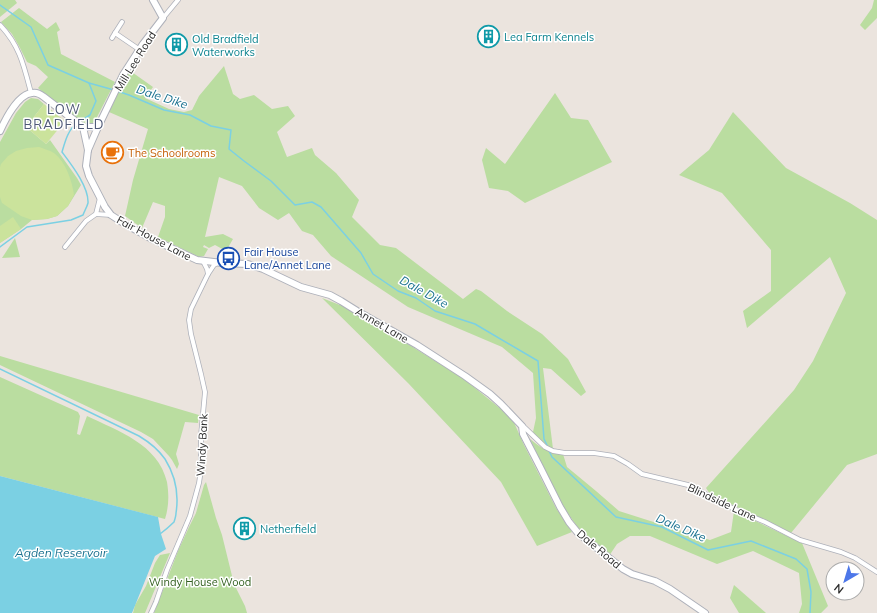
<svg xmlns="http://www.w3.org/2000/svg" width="877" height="613" viewBox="0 0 877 613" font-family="Mulish,sans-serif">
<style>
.green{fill:#badda0}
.pitch{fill:#cbe39c}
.water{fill:#7bd0e3}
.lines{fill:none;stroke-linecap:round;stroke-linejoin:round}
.stream{stroke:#7bd0e3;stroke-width:1.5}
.street-casing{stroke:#aeb1ba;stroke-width:5.5}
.secondary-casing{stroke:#aeb1ba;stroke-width:8}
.street{stroke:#fff;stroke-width:4}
.secondary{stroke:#fff;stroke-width:6}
.labels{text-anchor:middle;stroke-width:3;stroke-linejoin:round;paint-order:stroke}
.culture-label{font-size:11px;fill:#0d838f;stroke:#fff;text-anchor:start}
.street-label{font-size:11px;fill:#2b2b2b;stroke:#fff}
.food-label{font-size:11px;fill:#c56008;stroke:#fff;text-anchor:start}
.transit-label{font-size:11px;fill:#164399;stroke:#fff;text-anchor:start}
.park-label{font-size:11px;fill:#346121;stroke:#fff}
.water-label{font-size:12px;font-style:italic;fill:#1a718f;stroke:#fff}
.quarter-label{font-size:13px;letter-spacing:1px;fill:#4f5a77;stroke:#fff}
</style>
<rect width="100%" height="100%" fill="#ebe4de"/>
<!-- green -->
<g class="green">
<path d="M 0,0 L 15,0 L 17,3 L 0,17 Z"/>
<path d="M 874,0 L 877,0 L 877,18 L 865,30 L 860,25 L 872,8 Z"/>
<path d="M 19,8 L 47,29 L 56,22 L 60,30 L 57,32 L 61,54 L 115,82 L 96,119 L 93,123 L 89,124 L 84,124 L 71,115 L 38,88 L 48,77 L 36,66 L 27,62 L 19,46 L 12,34 L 1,22 Z"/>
<path d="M 224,66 L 233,94 L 240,99 L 254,95 L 272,109 L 288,106 L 295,116 L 277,132 L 287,157 L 312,148 L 315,155 L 336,173 L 359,200 L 352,217 L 380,245 L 396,248 L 463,299 L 476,289 L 481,291 L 507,311 L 542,334 L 568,359 L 586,392 L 581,396 L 551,369 L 543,368 L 553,449 L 545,446 L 533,432 L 536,418 L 533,373 L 502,347 L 408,307 L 331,256 L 313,235 L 302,231 L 289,213 L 278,220 L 259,208 L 242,186 L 219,177 L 205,237 L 223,234 L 233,239 L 226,251 L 215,245 L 209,248 L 204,245 L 203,247 L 208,249 L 204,256 L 199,257 L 158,237 L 165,217 L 165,206 L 153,202 L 142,228 L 125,216 L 133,180 L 148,129 L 109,112 L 129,70 L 153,87 L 145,98 L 169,109 L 184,112 L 192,110 L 199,96 Z"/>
<path d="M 555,93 L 571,118 L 588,120 L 612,162 L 525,203 L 508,191 L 489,188 L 482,160 L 486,148 L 505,164 Z"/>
<path d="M 31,98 L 38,99 L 44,104 L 26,127 L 46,144 L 50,140 L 77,178 L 81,185 L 68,206 L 57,216 L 47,219 L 32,220 L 21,229 L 0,243 L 0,142 L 16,113 L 25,102 Z"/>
<path d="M 733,112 L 786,168 L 850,203 L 877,220 L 877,454 L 847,465 L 791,533 L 710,494 L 706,488 L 794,390 L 813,361 L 846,293 L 830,257 L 747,328 L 743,311 L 771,291 L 771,250 L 722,193 L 679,175 L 709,150 Z"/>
<path d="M 15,238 L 20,257 L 2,258 Z"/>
<path d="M 322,298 L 345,307 L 379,326 L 448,369 L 464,379 L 512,418 L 524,445 L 556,508 L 572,532 L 537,546 L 501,482 L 408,383 Z"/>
<path d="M 0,356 L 199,415 L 198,423 L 185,422 L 176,454 L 179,464 L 177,469 L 172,460 L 169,456 L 153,439 L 141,432 L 0,365 Z"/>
<path d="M 0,377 L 78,412 L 80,416 L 77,434 L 80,435 L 87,416 C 118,431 158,444 167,482 C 169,495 169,506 165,519 L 0,476 Z"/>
<path d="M 530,439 C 543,449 546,452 563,454 L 567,467 L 596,491 L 619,511 L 710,540 L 731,532 L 734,511 L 802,543 L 828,606 L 821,613 L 799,613 L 802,604 L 799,573 L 753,551 L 717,564 L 650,536 L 630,536 L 617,544 L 609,556 L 581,532 L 562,505 Z"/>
<path d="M 206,482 L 216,518 L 222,535 L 234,584 L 245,606 L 247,613 L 154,613 L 178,551 L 189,527 L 196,513 L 204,485 Z"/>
<path d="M 170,553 L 145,613 L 133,613 L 135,605 L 146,586 L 155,563 L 160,555 Z"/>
<path d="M 734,585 L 766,613 L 739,613 L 730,598 Z"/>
</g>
<!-- pitch -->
<g class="pitch">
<path d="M 44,104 L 65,121 L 46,144 L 26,127 Z"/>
<path d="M 39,147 C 44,149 49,150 54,153 C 66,162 72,181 74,195 L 68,206 L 57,216 L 47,219 L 32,220 L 21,216 L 2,203 L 0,197 L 0,167 L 1,164 L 8,156 L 16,151 L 27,148 Z"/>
<path d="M 13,217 L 21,229 L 0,243 L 0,226 Z"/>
</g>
<!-- water -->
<path class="water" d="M 0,476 L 158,517 L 161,534 L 166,549 L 155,556 L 132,613 L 0,613 Z"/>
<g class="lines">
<!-- stream -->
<g class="stream">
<path d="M 0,5 L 31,27 L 48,65 L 89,83 L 114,90"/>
<path d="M 117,91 L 129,95 L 164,110 L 190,115 L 211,126 L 231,130 L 229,149 L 244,161 L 271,181 L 295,205 L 312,202 L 321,207 L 361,253 L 373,274 L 398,291 L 416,298 L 435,311 L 475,324 L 538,361 L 544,439 L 548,447"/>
<path d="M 79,122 L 90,115 L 96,101 L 89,83"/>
<path d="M 0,247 L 27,227 L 71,220 L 83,215 C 84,212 87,207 88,203 C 89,187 71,164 62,152 C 65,142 68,130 76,124"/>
<path d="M 0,369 L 139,436 C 149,442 158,449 165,459 C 175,475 179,494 176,513 C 176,516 175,519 174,522 C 170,526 164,531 160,534"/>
<path d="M 549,451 L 552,457 L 616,517 L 662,527 L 708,550 L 751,541 L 796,559 L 807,569 L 811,592 L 810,613"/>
</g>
<defs>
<g id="street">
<path d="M 163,18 L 178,0"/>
<path d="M 0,25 C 20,46 24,66 31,93"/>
<path d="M 115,33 L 122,22"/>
<path d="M 112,38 L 115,33 L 140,50"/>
<path d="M 96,214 L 111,215"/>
<path d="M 65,247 L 86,221 L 96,214 L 100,198"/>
<path d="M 208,274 L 214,265 L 217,263"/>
<path d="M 523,426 L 545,447 L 553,451 L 565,453 L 594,453 L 614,456 L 628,464 L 642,474 L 688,485 L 734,509 L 765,522 L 800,540 L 841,552 L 855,558 L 877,572"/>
<path d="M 151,613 L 156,602 L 167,570 L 190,516 L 199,483 L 201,470 L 201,435 L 205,392 L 201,374 L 191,334 L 189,320 L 191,309 L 208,274 L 207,269 L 203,261"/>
</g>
<g id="secondary">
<path d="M 153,0 L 163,18 L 143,44 L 123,75 L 98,127 L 88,150 L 86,166 L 89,176 L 105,207 L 111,215 L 125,224 L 152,239 L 197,260 L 222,263 L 248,264 L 263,269 L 301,287 L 330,295 L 341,301 L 357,311 L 417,345 L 465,376 L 490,394 L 501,404 L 522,426 L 523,434 L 540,467 L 560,507 L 569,522 L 578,533 L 623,569 L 632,574 L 655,581 L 670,589 L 705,613"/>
<path d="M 83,127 L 88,150"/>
<path d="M 0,131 C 5,120 18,94 32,93 C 37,92 40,94 44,97 L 83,127 L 98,127"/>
</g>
</defs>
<!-- street casing -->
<use href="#street" class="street-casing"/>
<!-- secondary casing -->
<use href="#secondary" class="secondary-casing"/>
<!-- street -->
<use href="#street" class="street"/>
<!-- secondary -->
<use href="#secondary" class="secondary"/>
</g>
<!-- icons -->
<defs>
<symbol id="building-ring" viewBox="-11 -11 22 22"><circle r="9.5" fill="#fff" stroke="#0f9aa8" stroke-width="1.5"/><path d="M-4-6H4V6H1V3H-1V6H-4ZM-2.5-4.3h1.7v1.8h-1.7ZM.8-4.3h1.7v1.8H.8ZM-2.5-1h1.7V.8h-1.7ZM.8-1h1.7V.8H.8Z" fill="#0f9aa8"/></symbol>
<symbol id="cafe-ring" viewBox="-11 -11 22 22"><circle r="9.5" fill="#fff" stroke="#e8710a" stroke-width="1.5"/><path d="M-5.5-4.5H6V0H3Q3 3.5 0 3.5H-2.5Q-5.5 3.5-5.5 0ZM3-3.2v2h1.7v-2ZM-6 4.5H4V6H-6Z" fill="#e8710a"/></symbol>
<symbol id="bus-ring" viewBox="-11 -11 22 22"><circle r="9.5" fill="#fff" stroke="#1a4fb4" stroke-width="1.5"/><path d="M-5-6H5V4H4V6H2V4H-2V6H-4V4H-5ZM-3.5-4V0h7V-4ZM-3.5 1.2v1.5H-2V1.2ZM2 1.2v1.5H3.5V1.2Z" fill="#1a4fb4"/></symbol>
</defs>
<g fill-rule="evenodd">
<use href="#building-ring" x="476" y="24" width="25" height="25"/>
<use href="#building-ring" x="164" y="32" width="25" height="25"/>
<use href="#cafe-ring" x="100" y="140" width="25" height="25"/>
<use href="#bus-ring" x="216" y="246" width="25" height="25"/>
<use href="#building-ring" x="232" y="516" width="25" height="25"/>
</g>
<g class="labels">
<!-- culture labels -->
<g class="culture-label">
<text x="504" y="41">Lea Farm Kennels</text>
<text x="192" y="43">Old Bradfield<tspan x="192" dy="13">Waterworks</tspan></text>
<text x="260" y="533">Netherfield</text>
</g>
<!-- street labels -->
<g class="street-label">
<text transform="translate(135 61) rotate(-58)" y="4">Mill Lee Road</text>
<text transform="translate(154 238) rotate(28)" y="4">Fair House Lane</text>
<text transform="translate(382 325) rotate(30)" y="4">Annet Lane</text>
<text transform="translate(202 445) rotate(-87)" y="4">Windy Bank</text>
<text transform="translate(722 502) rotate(25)" y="4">Blindside Lane</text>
<text transform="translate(599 549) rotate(40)" y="4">Dale Road</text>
</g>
<!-- food labels -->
<g class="food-label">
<text x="128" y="157">The Schoolrooms</text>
</g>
<!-- transit labels -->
<g class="transit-label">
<text x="244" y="256">Fair House<tspan x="244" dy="13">Lane/Annet Lane</tspan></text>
</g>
<!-- park labels -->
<g class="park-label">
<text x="200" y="586">Windy House Wood</text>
</g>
<!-- water labels -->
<g class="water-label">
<text transform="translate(162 97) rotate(18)" y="4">Dale Dike</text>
<text transform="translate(424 292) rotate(29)" y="4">Dale Dike</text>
<text transform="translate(681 528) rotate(23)" y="4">Dale Dike</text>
<text x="61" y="557">Agden Reservoir</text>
</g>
<!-- quarter labels -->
<g class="quarter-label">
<text x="64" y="114">LOW<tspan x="64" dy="15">BRADFIELD</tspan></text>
</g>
</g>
<!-- north arrow -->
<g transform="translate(845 581) rotate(218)"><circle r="19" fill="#ffffff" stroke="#aaaaaa"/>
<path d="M0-3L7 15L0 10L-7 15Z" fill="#4d77e9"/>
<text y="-6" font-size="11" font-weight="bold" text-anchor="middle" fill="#2b2b2b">N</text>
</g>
</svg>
